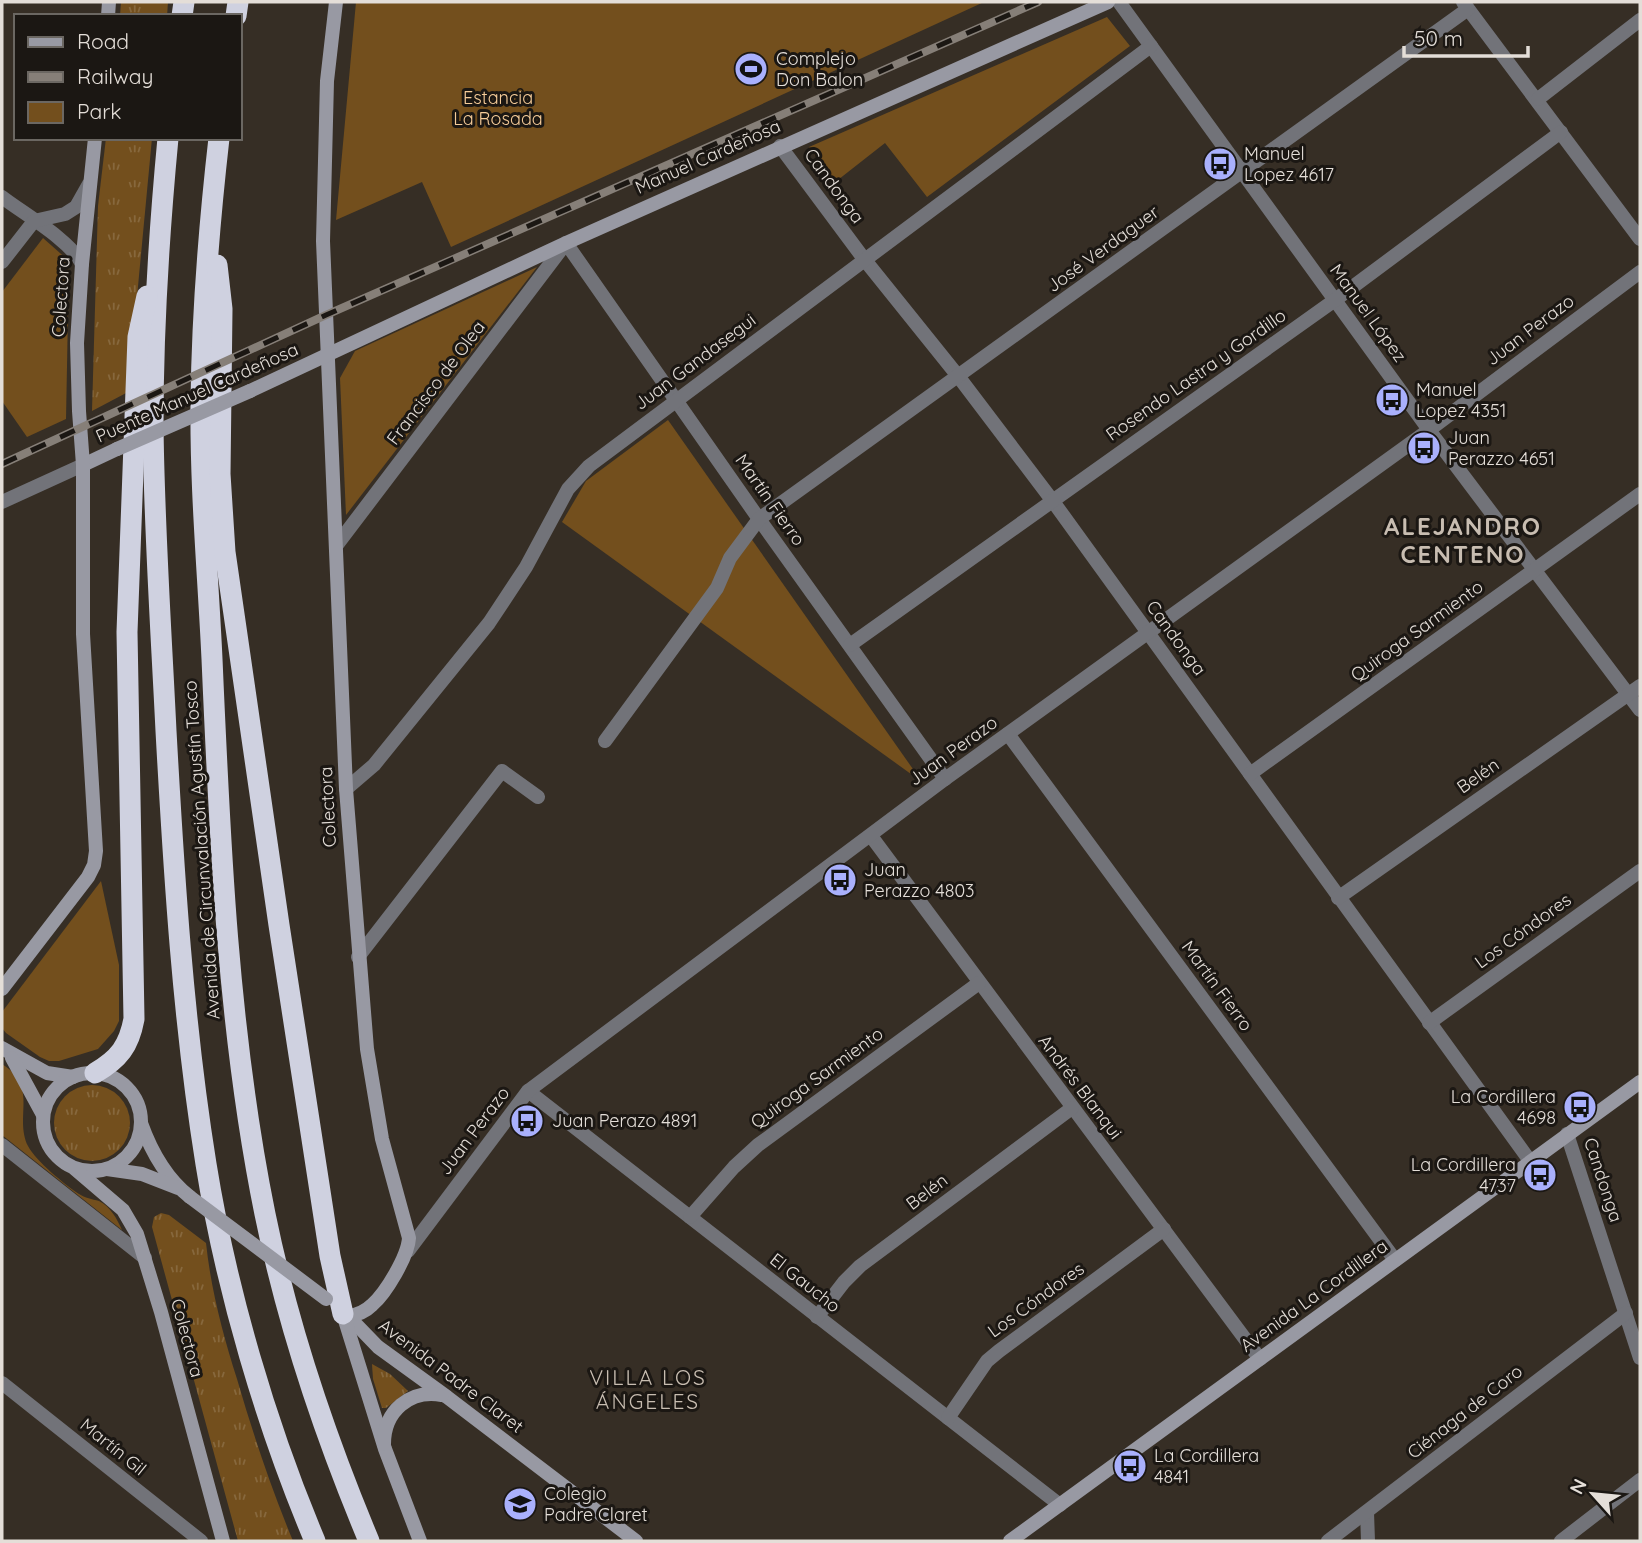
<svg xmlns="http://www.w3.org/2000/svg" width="1642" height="1543" viewBox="0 0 1642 1543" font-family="Quicksand,sans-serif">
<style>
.grass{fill:url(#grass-tufts)}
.park{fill:#734f1d}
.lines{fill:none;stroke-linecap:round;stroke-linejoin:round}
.street{stroke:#727379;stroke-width:14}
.secondary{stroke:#9899a3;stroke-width:14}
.highway{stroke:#cfd1e0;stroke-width:21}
.rail-casing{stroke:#867f78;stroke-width:8}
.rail{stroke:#1b1713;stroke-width:5;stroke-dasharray:16;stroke-linecap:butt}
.secondary-bridge{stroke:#9899a3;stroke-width:14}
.labels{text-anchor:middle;stroke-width:6;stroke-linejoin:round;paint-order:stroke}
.poi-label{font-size:18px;fill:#e4ded8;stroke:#1b1713;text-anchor:start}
.park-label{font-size:18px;fill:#f7cd99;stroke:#1b1713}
.street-label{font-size:18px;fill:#e4ded8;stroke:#1b1713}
.quarter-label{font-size:21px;letter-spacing:2px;fill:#c8bdb1;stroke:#1b1713}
.district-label{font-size:24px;font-weight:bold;letter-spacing:2px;fill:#c8bdb1;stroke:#1b1713}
</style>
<defs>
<pattern id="grass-tufts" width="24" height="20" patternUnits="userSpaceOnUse" patternTransform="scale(1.75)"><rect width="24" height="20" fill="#734f1d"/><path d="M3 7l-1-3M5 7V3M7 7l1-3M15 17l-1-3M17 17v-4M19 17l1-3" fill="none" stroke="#87683d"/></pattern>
</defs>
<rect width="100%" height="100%" fill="#362e25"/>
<!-- grass -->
<g class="grass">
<path d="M 121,2 L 168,2 L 167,16 L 120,16 Z"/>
<path d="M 106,138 L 152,138 L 128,392 L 92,411 L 98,206 Z"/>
<circle cx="92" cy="1123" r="38"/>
<path d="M 161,1213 L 169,1215 L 206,1243 C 211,1290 223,1335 237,1379 C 253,1434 271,1488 293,1541 L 238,1541 L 152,1227 L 154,1217 Z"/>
<path d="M 372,1364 L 390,1374 L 408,1391 L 386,1408 L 382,1408 L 373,1379 Z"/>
</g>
<!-- park -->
<g class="park">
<path d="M 356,2 L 984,2 L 451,247 L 422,182 L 336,220 Z"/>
<path d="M 1107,17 L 1130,46 L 927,197 L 885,143 L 834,183 L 809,147 Z"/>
<path d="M 43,238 L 69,261 L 66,419 L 27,437 L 2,401 L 2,292 Z"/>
<path d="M 537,267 L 346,515 L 340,378 L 355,351 Z"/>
<path d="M 668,420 L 922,782 L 562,522 L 586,481 Z"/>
<path d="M 101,881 L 119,965 L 119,1021 L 114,1031 L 98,1049 L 59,1061 L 49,1061 L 40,1057 L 6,1033 L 2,1028 L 2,1012 Z"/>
<path d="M 2,1064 C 39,1087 14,1116 28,1146 C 36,1161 64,1184 79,1194 C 85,1198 92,1199 99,1201 C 111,1207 117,1219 122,1230 L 2,1135 Z"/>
</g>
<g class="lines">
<!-- street -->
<g class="street">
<path d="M 1119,2 L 1429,430 L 1640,710"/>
<path d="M 1463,2 L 1640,239"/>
<path d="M 1538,99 L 1640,20"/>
<path d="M 780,146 L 864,259 L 958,376 L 1052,500 L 1530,1161"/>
<path d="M 2,197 C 24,214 70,240 82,264"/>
<path d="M 2,262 L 34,221 L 65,214 L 76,207 L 89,184"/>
<path d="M 2,502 L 83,465"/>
<path d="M 336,546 L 566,243 L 759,519 L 945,779"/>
<path d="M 850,645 L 1335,300 L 1561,132"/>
<path d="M 1008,734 L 1395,1260"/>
<path d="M 605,741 L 717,588 L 730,558 L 759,519 L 1468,9"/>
<path d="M 1250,774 L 1640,494"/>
<path d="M 346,789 L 374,765 L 489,623 L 526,567 L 568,489 L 589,466 L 1151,46"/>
<path d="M 871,836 L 1260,1359"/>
<path d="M 1338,898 L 1640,686"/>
<path d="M 358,957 L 502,771 L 538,797"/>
<path d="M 1429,1023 L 1640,871"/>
<path d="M 528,1091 L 1060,1505"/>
<path d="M 1567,1134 L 1640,1358"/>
<path d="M 2,1145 L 145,1258"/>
<path d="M 690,1217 L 734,1167 L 758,1145 L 979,983"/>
<path d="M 408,1251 L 528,1091 L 945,779 L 1429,430 L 1640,272"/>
<path d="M 817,1317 L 844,1282 L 860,1266 L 1072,1108"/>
<path d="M 2,1383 L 201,1541"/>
<path d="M 948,1418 L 987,1361 L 999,1351 L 1164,1229"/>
<path d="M 1367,1512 L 1368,1541"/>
<path d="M 1328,1541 L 1626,1313"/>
<path d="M 1561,1541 L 1640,1480"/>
</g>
<!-- secondary -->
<g class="secondary">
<path d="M 336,2 L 327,81 L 323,241 L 346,789 L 367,1049 L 382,1139 L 409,1238 C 408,1256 386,1293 372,1305 C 365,1312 357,1315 348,1316"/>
<path d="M 108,16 L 109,2"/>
<path d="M 250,391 L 566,243 L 1108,2"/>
<path d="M 83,465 L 117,449"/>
<path d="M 2,989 L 88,877 L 94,865 L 96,851 L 83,634 L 83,465 L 79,411 L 77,343 L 82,264 L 95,138"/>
<path d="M 2,1048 L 47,1073 L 73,1077"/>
<path d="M 12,1058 L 43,1115"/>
<circle cx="92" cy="1122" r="49"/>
<path d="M 141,1123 C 151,1151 167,1179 190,1197"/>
<path d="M 75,1169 L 123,1210 L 137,1234 L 161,1312 L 223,1541"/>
<path d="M 107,1169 L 142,1174 L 178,1188"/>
<path d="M 342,1313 L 348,1316 L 378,1347 L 447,1397 L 636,1541"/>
<path d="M 343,1314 L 385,1449 L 420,1541"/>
<path d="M 384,1444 C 384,1411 410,1389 442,1395"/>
<path d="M 1010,1541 L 1640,1082"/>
</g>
<!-- highway -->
<g class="highway">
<path d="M 182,16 L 184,2"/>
<path d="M 236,16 L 238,2"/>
<path d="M 168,138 C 159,233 153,329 153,424 C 154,526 161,628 166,731 C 174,876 183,1021 206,1164 C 226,1289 266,1425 315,1541"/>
<path d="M 219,138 C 209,226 202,314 201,402 C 200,488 208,574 212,659 C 220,845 228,1032 265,1214 C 288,1327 325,1436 369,1541"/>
<path d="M 217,265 L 222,309 L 220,474 L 225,552 L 279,925 L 330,1256 L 343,1314"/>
<path d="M 95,1073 C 119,1059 129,1046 134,1019 L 127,632 L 138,337 L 147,296"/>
</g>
<defs>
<path id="rail" d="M 2,464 L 326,315 L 1038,2"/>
</defs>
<!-- rail casing -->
<use href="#rail" class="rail-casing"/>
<!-- rail -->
<use href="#rail" class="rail"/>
<!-- secondary-bridge -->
<g class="secondary-bridge">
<path d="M 117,449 L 250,391"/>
<path d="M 190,1197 L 326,1299"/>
</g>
</g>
<!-- icons -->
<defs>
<symbol id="stadium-disc" viewBox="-11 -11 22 22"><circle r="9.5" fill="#a9b0fc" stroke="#1b1713"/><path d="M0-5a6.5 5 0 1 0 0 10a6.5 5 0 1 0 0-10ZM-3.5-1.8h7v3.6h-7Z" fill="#111"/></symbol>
<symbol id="bus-disc" viewBox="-11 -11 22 22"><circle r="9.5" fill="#a9b0fc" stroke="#1b1713"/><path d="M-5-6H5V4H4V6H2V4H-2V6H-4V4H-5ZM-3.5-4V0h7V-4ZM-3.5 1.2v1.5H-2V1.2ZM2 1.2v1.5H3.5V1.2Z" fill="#111"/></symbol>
<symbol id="school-disc" viewBox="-11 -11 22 22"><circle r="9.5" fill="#a9b0fc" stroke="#1b1713"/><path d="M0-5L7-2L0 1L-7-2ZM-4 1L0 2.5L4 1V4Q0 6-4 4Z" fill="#111"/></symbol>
</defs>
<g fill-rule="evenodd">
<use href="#stadium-disc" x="732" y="50" width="38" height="38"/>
<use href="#bus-disc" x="1201" y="145" width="38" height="38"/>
<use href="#bus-disc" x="1373" y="381" width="38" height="38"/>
<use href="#bus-disc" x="1405" y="429" width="38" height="38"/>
<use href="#bus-disc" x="821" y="861" width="38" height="38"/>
<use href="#bus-disc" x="1561" y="1088" width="38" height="38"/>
<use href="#bus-disc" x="508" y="1102" width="38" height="38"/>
<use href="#bus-disc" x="1521" y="1156" width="38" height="38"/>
<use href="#bus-disc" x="1111" y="1447" width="38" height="38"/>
<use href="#school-disc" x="501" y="1485" width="38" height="38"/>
</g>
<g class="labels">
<!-- poi labels -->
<g class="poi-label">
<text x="776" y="65">Complejo<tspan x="776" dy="21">Don Balon</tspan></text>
<text x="1244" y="160">Manuel<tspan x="1244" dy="21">Lopez 4617</tspan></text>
<text x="1416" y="396">Manuel<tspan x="1416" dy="21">Lopez 4351</tspan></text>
<text x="1448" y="444">Juan<tspan x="1448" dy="21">Perazzo 4651</tspan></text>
<text x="864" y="876">Juan<tspan x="864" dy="21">Perazzo 4803</tspan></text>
<text x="1556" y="1103" text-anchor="end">La Cordillera<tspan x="1556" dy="21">4698</tspan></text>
<text x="552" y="1127">Juan Perazo 4891</text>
<text x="1516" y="1171" text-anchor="end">La Cordillera<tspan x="1516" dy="21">4737</tspan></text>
<text x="1154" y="1462">La Cordillera<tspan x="1154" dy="21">4841</tspan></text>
<text x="544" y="1500">Colegio<tspan x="544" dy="21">Padre Claret</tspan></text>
</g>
<!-- park labels -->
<g class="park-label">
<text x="498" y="104">Estancia<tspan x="498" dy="21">La Rosada</tspan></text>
</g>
<!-- street labels -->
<g class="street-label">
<text transform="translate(708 157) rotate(-24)" y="6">Manuel Cardeñosa</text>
<text transform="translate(834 186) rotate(54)" y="6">Candonga</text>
<text transform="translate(1103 249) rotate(-36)" y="6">José Verdaguer</text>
<text transform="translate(61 297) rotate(-86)" y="6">Colectora</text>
<text transform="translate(1368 313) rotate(54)" y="6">Manuel López</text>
<text transform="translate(1530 330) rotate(-37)" y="6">Juan Perazo</text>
<text transform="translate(695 362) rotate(-37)" y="6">Juan Gandasegui</text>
<text transform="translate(1196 375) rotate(-35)" y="6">Rosendo Lastra y Gordillo</text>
<text transform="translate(436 383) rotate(-53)" y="6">Francisco de Olea</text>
<text transform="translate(197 393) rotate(-24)" y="6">Puente Manuel Cardeñosa</text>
<text transform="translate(770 500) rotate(55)" y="6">Martín Fierro</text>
<text transform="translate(1417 631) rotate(-36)" y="6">Quiroga Sarmiento</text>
<text transform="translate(1176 638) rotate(54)" y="6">Candonga</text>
<text transform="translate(953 751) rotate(-36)" y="6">Juan Perazo</text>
<text transform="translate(1478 776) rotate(-35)" y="6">Belén</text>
<text transform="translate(328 807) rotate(-93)" y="6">Colectora</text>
<text transform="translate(202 850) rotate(-94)" y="6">Avenida de Circunvalación Agustín Tosco</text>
<text transform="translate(1523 931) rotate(-36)" y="6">Los Cóndores</text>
<text transform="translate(1217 986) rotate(54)" y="6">Martín Fierro</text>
<text transform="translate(817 1078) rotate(-36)" y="6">Quiroga Sarmiento</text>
<text transform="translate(1080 1087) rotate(53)" y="6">Andrés Blanqui</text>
<text transform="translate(474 1131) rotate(-53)" y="6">Juan Perazo</text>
<text transform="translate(1603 1180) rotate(72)" y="6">Candonga</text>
<text transform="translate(927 1192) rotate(-37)" y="6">Belén</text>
<text transform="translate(805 1283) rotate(38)" y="6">El Gaucho</text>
<text transform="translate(1314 1296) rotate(-36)" y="6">Avenida La Cordillera</text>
<text transform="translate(1036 1300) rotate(-36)" y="6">Los Cóndores</text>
<text transform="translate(187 1338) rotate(75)" y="6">Colectora</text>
<text transform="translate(451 1376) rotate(37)" y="6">Avenida Padre Claret</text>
<text transform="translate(1465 1412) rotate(-38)" y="6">Ciénaga de Coro</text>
<text transform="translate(113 1447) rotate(39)" y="6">Martín Gil</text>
</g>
<!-- quarter labels -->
<g class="quarter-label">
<text x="648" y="1385">VILLA LOS<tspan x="648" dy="24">ÁNGELES</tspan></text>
</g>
<!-- district labels -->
<g class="district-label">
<text x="1463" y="535">ALEJANDRO<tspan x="1463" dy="28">CENTENO</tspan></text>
</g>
</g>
<!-- border -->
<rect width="1642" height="1543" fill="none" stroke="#e4ded8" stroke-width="7"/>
<!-- legend -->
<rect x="14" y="14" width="228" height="126" fill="#1b1713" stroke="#6b6762" stroke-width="2"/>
<rect x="28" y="37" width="35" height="10" fill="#9899a3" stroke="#6b6762" stroke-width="2"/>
<text x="77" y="49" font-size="21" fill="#e4ded8">Road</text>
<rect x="28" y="72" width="35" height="10" fill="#867f78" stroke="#6b6762" stroke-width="2"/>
<text x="77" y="84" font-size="21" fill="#e4ded8">Railway</text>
<rect x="28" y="102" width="35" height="21" fill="#734f1d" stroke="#6b6762" stroke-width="2"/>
<text x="77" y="119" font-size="21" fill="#e4ded8">Park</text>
<!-- north arrow -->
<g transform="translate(1593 1494) rotate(297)" stroke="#1b1713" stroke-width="5" paint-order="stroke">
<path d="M0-5L12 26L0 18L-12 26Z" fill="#e4ded8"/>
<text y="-10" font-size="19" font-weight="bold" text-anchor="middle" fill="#e4ded8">N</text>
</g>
<!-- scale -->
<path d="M1404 46v10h124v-10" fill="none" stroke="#e4ded8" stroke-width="3.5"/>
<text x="1414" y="46" font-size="21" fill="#e4ded8" stroke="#1b1713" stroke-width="5" paint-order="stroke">50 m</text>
</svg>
